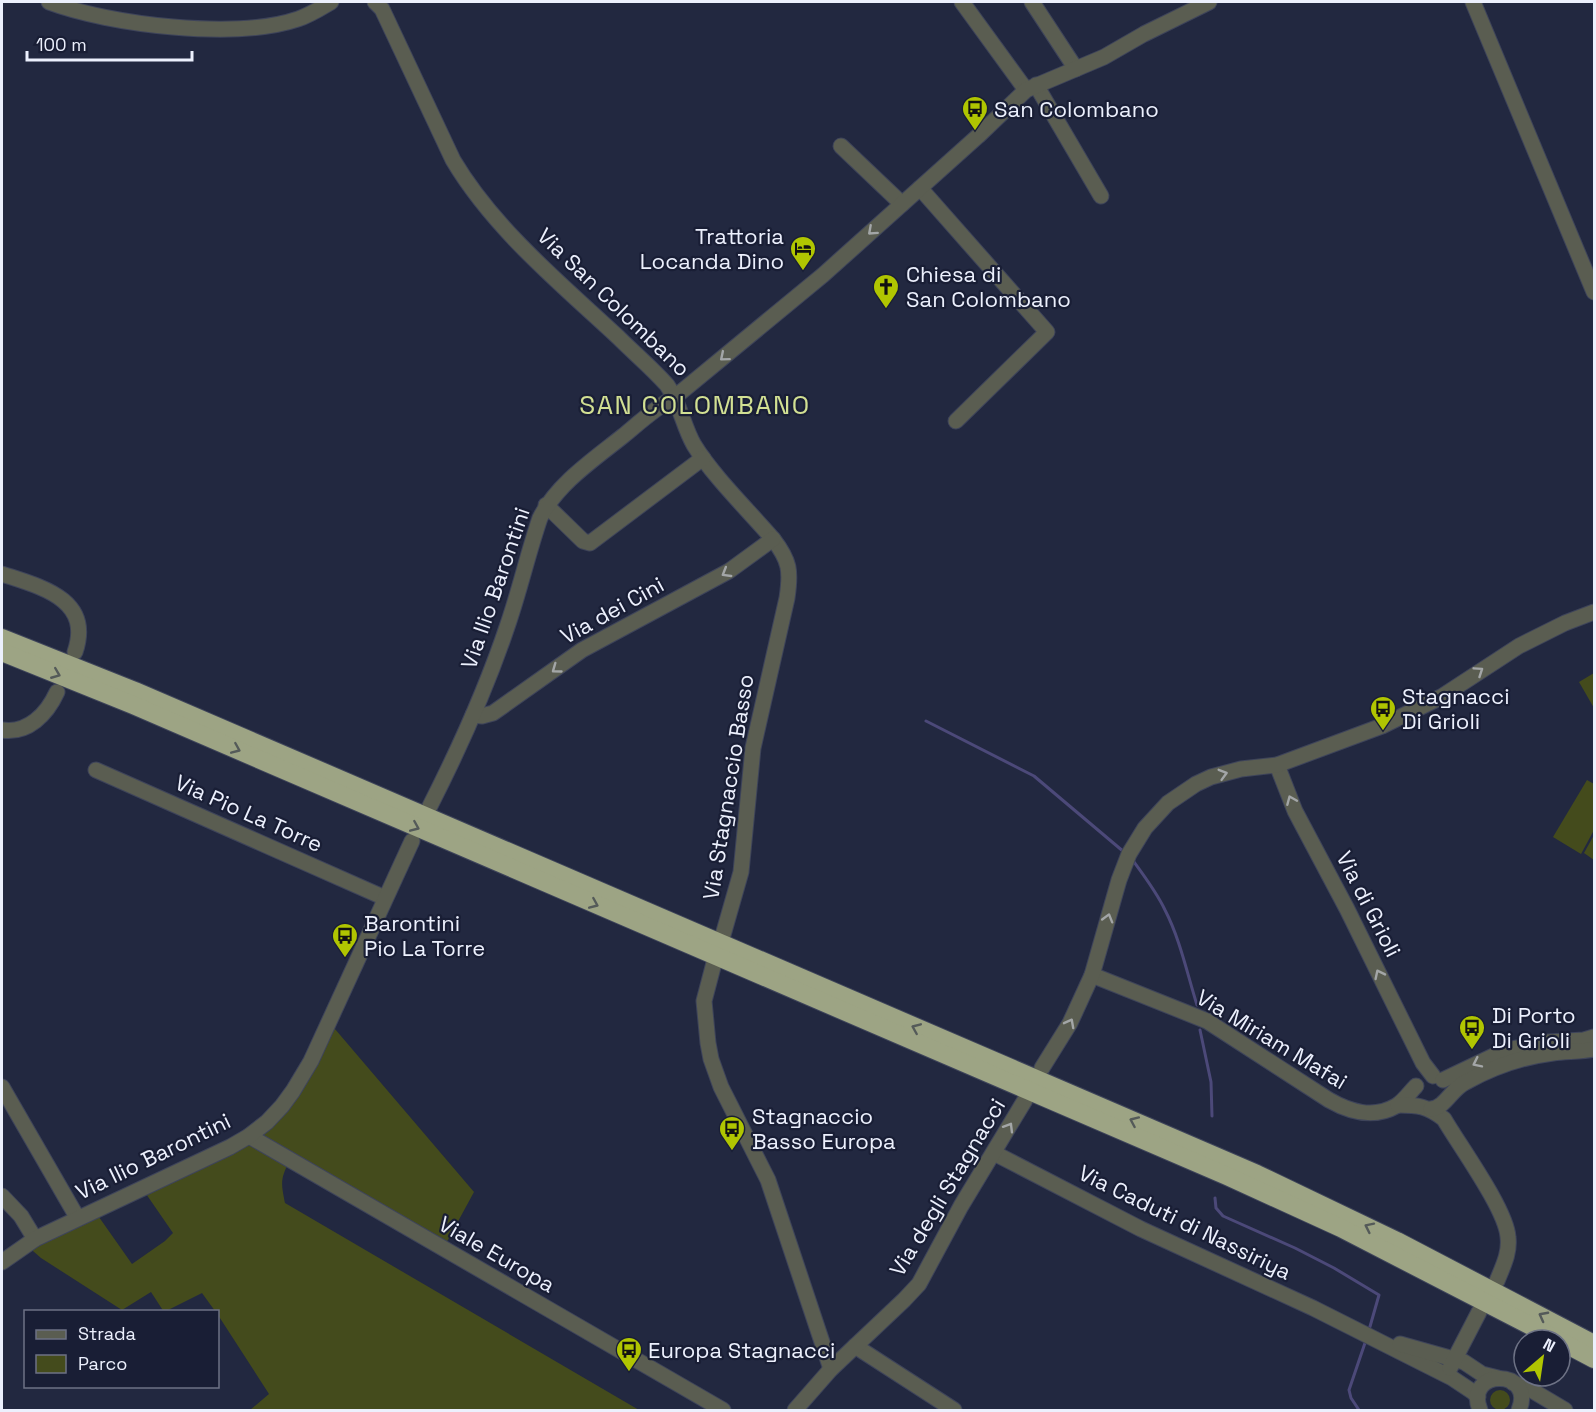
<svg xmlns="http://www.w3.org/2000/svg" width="1596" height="1412" viewBox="0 0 1596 1412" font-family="'Space Grotesk',sans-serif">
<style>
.green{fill:#444b1c}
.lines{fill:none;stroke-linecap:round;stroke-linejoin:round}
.stream{stroke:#4c4979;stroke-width:3}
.minor-casing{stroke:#3e445a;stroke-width:17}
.highway-casing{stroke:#3e445a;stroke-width:20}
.minor{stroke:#5a5d51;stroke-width:15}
.highway{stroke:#9da484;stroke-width:18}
.oneway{stroke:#a3a6a7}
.oneway2{stroke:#545a59}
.labels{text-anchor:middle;stroke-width:4.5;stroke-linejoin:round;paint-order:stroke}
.poi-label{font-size:22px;fill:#ecf0fd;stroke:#191e35;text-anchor:start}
.street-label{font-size:22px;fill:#ecf0fd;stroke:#191e35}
.quarter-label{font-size:26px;letter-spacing:1.5px;fill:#d2e093;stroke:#191e35}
</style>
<rect width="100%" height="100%" fill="#222840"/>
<!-- green -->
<g class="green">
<path d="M 1594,673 L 1594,708 L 1579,682 Z"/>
<path d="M 1587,780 L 1594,784 L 1594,830 L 1581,854 L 1553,837 Z"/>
<path d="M 1594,835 L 1594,860 L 1584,853 Z"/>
<path d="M 329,1022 L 474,1192 L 443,1249 L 290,1160 C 280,1179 281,1183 285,1203 L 639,1410 L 250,1410 L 269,1394 L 218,1315 L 218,1312 L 215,1311 L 202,1293 L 164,1312 L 151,1292 L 122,1310 L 41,1258 L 25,1244 L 94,1210 L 132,1264 L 165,1241 L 173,1233 L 142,1188 L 267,1122 Z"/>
<circle cx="1500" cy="1400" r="10"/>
</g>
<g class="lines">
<!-- stream -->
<g class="stream">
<path d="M 926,721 L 1034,776 L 1124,852"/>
<path d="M 1134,862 C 1145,877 1157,893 1165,910 C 1180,939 1187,973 1197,1005"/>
<path d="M 1200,1030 L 1211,1082 L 1212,1116"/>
<path d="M 1215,1198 L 1216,1208 L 1223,1216 L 1295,1248 L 1334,1268 L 1379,1295 L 1369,1330"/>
<path d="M 1359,1410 L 1351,1398 L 1349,1390 L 1366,1340"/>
</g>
<defs>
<g id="minor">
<path d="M 49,2 C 110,25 236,40 298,19 C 310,15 321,8 331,2"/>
<path d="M 375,2 L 382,9 L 453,160 C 494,229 560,283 618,337 C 634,353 652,368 667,385 C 680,403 683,426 694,445 C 713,476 748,510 773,539 C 790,561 791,571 787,598 L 753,748 L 741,872 L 723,935"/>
<path d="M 962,2 L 1026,90"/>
<path d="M 1032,2 L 1076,69"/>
<path d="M 1473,2 L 1594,292"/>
<path d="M 1036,85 L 1101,196"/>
<path d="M 841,146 L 902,204"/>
<path d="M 920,188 L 1047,332 L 956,421"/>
<path d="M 546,505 L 583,541 L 590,543 L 703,458"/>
<path d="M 2,574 C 41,587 93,599 75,652"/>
<path d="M 473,715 L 482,716 L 493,713 L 582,650 L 729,571 L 773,539"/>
<path d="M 2,730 C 28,734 47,714 57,692"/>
<path d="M 1277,765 L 1295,811 L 1347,909 L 1423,1063 L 1433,1076"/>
<path d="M 96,770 L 385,898"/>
<path d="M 430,806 C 460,747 487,687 508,624 C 520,589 528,553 540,518 C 557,484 593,460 623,436 C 640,422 656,407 675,397 L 823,275 L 978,136 L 1026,90 L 1104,57 L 1144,34 L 1209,2"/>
<path d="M 714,963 L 704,1001 L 708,1043 L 711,1059 L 721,1087 L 768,1180 L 831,1369"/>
<path d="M 1092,975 L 1207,1021 L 1329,1100 C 1350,1112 1373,1119 1396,1106 C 1404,1101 1410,1092 1416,1086"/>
<path d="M 1042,1068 L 1070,1023 L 1092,975 L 1119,880 L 1129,854 L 1145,828 L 1168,803 L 1196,784 L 1211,777 L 1241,769 L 1277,765 L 1382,726 L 1441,697 L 1519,646 L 1565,623 L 1594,612"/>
<path d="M 1443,1080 L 1506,1050 L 1548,1042 L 1584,1040 L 1594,1037"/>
<path d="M 2,1087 L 77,1217"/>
<path d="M 1398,1105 C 1418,1105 1427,1106 1444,1119 C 1459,1145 1506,1209 1508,1237 C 1510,1253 1503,1266 1497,1281"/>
<path d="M 1431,1109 C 1446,1107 1451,1089 1466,1082 C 1493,1067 1522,1057 1553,1053 C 1567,1051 1581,1052 1594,1049"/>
<path d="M 249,1136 L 723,1410"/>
<path d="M 994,1153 L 1141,1229 L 1313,1308 L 1452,1378 L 1473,1392 L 1478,1397"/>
<path d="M 2,1196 L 21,1216 L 35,1239"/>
<path d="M 2,1262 L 35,1239 L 230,1147 L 249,1136 L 267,1122 L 282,1106 L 293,1091 L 311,1061 L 412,841"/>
<path d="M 1400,1344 L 1464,1362 L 1482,1374 L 1498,1378"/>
<path d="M 855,1346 L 954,1410"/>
<path d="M 1450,1368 L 1479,1312"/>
<path d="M 1513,1383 L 1528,1388 L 1565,1410"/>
<path d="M 795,1410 L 831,1369 L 904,1300 L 919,1284 L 961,1206 L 1025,1100"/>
<path d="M 1480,1410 C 1463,1368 1536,1368 1519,1410"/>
</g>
<g id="highway">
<path d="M 2,638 L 135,691 L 1257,1174 L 1397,1241 L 1594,1344"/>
<path d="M 2,652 L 133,705 L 1227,1176 L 1341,1228 L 1558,1340"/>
<path d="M 1560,1341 L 1594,1359"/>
</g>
</defs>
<!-- minor casing -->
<use href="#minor" class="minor-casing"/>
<!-- highway casing -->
<use href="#highway" class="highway-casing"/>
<!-- minor -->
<use href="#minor" class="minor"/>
<!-- highway -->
<use href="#highway" class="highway"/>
</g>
<!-- one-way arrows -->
<defs><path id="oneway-chevron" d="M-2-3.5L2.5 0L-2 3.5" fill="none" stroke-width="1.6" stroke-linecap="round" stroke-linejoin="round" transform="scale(1.5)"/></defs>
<g class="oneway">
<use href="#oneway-chevron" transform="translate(872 231) rotate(138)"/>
<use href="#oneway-chevron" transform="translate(724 357) rotate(140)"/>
<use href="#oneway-chevron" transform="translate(726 573) rotate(149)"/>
<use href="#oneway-chevron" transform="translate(556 669) rotate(144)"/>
<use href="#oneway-chevron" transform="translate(1479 671) rotate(-34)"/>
<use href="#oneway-chevron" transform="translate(1223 774) rotate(-16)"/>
<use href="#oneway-chevron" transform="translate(1291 800) rotate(-113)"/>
<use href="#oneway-chevron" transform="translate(1108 918) rotate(-74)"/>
<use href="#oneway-chevron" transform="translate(1379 974) rotate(-116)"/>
<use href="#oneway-chevron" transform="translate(1070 1023) rotate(-62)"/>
<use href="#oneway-chevron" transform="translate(1477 1063) rotate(154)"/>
<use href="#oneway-chevron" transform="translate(1009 1127) rotate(-59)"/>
</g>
<g class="oneway2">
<use href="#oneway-chevron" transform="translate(56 674) rotate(22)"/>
<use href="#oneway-chevron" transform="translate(236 749) rotate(23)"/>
<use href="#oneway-chevron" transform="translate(415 827) rotate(23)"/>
<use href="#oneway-chevron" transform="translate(594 904) rotate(23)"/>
<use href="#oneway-chevron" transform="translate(916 1028) rotate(-157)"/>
<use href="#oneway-chevron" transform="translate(1134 1121) rotate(-156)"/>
<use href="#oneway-chevron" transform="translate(1369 1227) rotate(-154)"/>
<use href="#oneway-chevron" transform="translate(1543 1316) rotate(-152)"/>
</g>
<!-- icons -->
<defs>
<symbol id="bus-pin" viewBox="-11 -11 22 30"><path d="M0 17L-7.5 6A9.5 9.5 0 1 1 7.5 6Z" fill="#b0c501" stroke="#191e35"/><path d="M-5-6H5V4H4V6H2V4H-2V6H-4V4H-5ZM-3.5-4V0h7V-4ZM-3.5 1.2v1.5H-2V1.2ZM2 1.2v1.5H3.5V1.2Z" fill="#111"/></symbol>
<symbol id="hotel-pin" viewBox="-11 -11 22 30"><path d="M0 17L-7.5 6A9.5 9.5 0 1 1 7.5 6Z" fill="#b0c501" stroke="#191e35"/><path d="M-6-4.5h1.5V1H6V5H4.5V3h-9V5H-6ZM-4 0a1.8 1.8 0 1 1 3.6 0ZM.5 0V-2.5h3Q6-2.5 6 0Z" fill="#111"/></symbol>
<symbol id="church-pin" viewBox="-11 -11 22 30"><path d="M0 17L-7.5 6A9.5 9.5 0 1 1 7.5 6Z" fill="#b0c501" stroke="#191e35"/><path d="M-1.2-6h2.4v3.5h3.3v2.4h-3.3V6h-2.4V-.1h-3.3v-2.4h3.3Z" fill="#111"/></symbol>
</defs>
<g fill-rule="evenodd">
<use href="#bus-pin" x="960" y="94" width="30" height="40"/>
<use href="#hotel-pin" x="788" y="234" width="30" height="40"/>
<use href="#church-pin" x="871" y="272" width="30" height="40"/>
<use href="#bus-pin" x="1368" y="694" width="30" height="40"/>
<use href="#bus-pin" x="330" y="921" width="30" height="40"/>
<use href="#bus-pin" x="1457" y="1013" width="30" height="40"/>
<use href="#bus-pin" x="717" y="1114" width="30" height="40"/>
<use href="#bus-pin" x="614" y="1335" width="30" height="40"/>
</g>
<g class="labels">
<!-- poi labels -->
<g class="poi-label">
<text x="994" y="117">San Colombano</text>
<text x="784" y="244" text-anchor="end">Trattoria<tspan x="784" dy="25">Locanda Dino</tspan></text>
<text x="906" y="282">Chiesa di<tspan x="906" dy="25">San Colombano</tspan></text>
<text x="1402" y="704">Stagnacci<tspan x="1402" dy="25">Di Grioli</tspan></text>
<text x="364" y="931">Barontini<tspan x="364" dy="25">Pio La Torre</tspan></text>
<text x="1492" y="1023">Di Porto<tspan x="1492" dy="25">Di Grioli</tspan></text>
<text x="752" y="1124">Stagnaccio<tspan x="752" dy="25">Basso Europa</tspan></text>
<text x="648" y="1358">Europa Stagnacci</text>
</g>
<!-- street labels -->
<g class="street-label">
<text transform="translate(614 302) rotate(44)" y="8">Via San Colombano</text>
<text transform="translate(495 588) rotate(-71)" y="8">Via Ilio Barontini</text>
<text transform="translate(612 610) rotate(-29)" y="8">Via dei Cini</text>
<text transform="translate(728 787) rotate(-81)" y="8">Via Stagnaccio Basso</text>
<text transform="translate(249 813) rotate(24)" y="8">Via Pio La Torre</text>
<text transform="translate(1369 904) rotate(63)" y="8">Via di Grioli</text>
<text transform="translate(1272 1039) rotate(31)" y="8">Via Miriam Mafai</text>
<text transform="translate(153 1156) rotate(-26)" y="8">Via Ilio Barontini</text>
<text transform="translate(947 1187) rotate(-59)" y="8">Via degli Stagnacci</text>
<text transform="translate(1185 1222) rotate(26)" y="8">Via Caduti di Nassiriya</text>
<text transform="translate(497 1254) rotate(30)" y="8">Viale Europa</text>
</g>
<!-- quarter labels -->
<g class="quarter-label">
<text x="695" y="414">SAN COLOMBANO</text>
</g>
</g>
<!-- border -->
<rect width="1596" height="1412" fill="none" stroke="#ecf0fd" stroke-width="6"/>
<!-- legend -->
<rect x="24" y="1310" width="195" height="78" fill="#191e35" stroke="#6d7285" stroke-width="1.5"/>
<rect x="36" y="1330" width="30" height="9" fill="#5a5d51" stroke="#6d7285" stroke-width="1.5"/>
<text x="78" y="1340" font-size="18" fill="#ecf0fd">Strada</text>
<rect x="36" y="1355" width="30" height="18" fill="#444b1c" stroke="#6d7285" stroke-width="1.5"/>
<text x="78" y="1370" font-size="18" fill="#ecf0fd">Parco</text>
<!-- north arrow -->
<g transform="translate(1542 1358) rotate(29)"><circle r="28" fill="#191e35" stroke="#6d7285" stroke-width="1.5"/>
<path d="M0-4.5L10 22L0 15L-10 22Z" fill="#b0c501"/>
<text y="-9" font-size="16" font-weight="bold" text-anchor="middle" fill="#ecf0fd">N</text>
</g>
<!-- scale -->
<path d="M27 51v9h165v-9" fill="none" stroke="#ecf0fd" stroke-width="3"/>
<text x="36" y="51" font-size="18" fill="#ecf0fd" stroke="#191e35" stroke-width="4.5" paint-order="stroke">100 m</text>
</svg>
